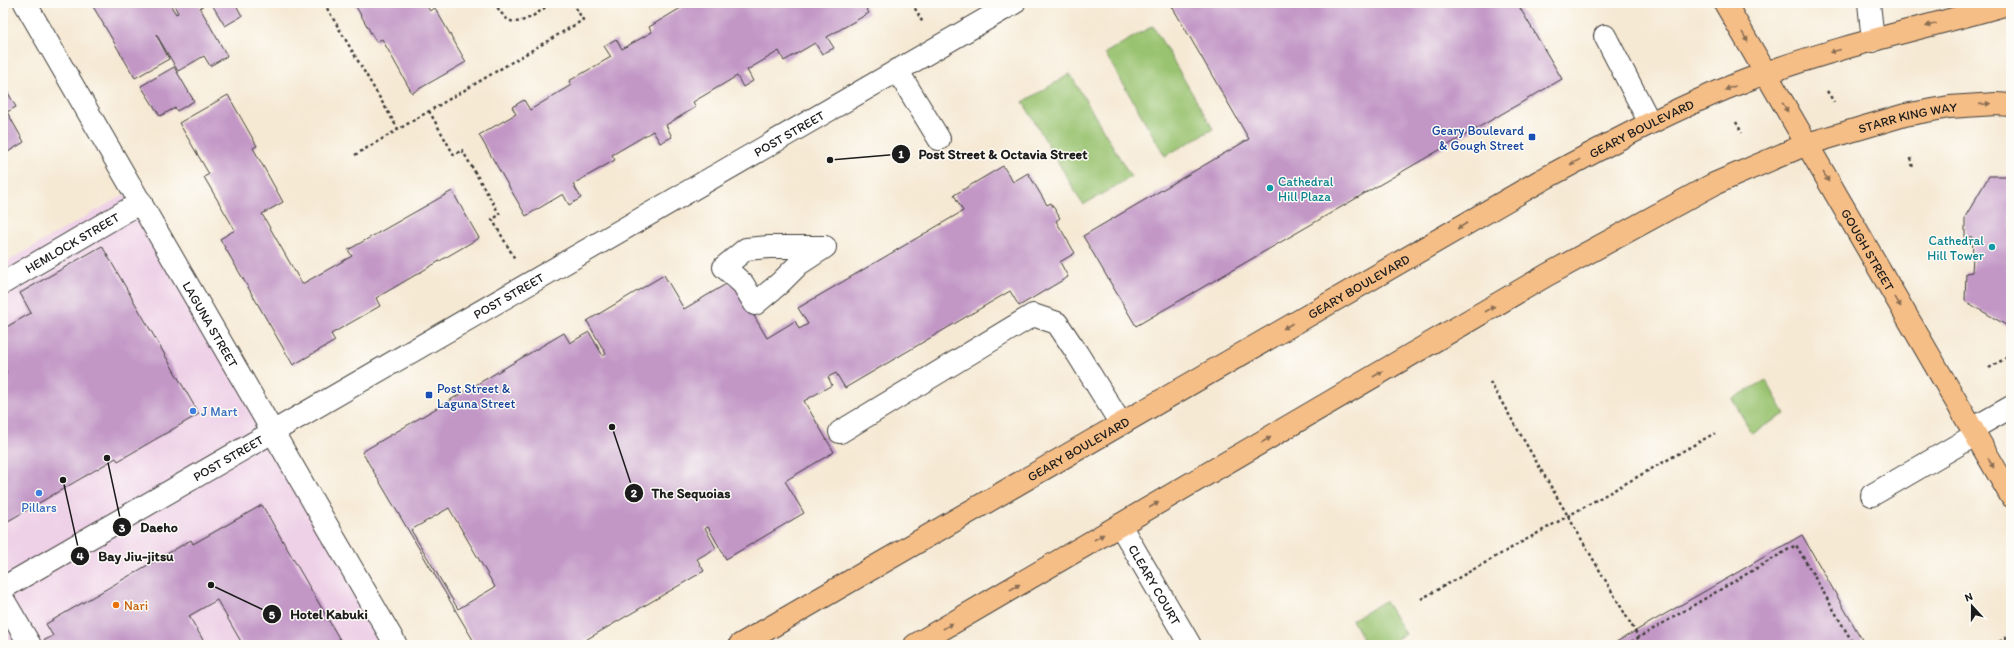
<svg xmlns="http://www.w3.org/2000/svg" width="2014" height="648" viewBox="0 0 2014 648" font-family="Itim,sans-serif">
<style>
.built{fill:#eed0e7}
.green{fill:#99c370;stroke:#5a7046}
.building{fill:#c297c6;fill-rule:evenodd}
.lines{fill:none;stroke-linecap:round;stroke-linejoin:round}
.minor-casing{stroke:#3d3b38;stroke-width:24}
.major-casing{stroke:#3d3b38;stroke-width:24}
.path{stroke:#3d3b38;stroke-width:2.5;stroke-dasharray:3 3;stroke-linecap:butt}
.minor{stroke:#fff;stroke-width:22}
.major{stroke:#f6be87;stroke-width:22}
.oneway{fill:#896d52}
.transit-dot{fill:#1a4fb4;stroke:#fdfcf7;stroke-width:1.5}
.culture-dot{fill:#0f9aa8;stroke:#fdfcf7;stroke-width:1.5}
.shop-dot{fill:#3f7fe0;stroke:#fdfcf7;stroke-width:1.5}
.food-dot{fill:#e8710a;stroke:#fdfcf7;stroke-width:1.5}
.labels{text-anchor:middle;stroke-width:3;stroke-linejoin:round;paint-order:stroke}
.street-label{font-size:13px;fill:#1c1c1c;stroke:#fdfcf7}
.transit-label{font-size:13px;fill:#164399;stroke:#fdfcf7;text-anchor:end}
.culture-label{font-size:13px;fill:#0d838f;stroke:#fdfcf7;text-anchor:start}
.shop-label{font-size:13px;fill:#366cbe;stroke:#fdfcf7;text-anchor:start}
.food-label{font-size:13px;fill:#c56008;stroke:#fdfcf7;text-anchor:start}
.leader{fill:none;stroke:#1c1c1c;stroke-width:1.5}
.callout-dot{fill:#1c1c1c;stroke:#fdfcf7;stroke-width:1.5}
.mark-label{font-size:12px;text-anchor:middle;font-weight:bold;fill:#fff}
.callout-label{font-size:14px;text-anchor:middle;font-weight:bold;fill:#1c1c1c;stroke:#fdfcf7;stroke-width:3;stroke-linejoin:round;paint-order:stroke}
</style>
<rect width="100%" height="100%" fill="#fdfcf7"/>
<filter id="ink" filterUnits="userSpaceOnUse"><feTurbulence type="fractalNoise" baseFrequency=".025" numOctaves="2"/><feDisplacementMap in="SourceGraphic" scale="8" xChannelSelector="R" yChannelSelector="G"/><feConvolveMatrix kernelMatrix="1 2 1 2 8 2 1 2 1" color-interpolation-filters="sRGB"/></filter>
<filter id="wash" filterUnits="userSpaceOnUse"><feTurbulence type="fractalNoise" baseFrequency=".012" numOctaves="4" result="noise"/><feDisplacementMap in="SourceGraphic" scale="16" xChannelSelector="R" yChannelSelector="G"/><feGaussianBlur stdDeviation="0.9" result="paint"/><feColorMatrix in="noise" values="0 0 0 0 0 0 0 0 0 0 0 0 0 0 0 0 0 1.4 0 .05"/><feComposite in="paint" operator="in"/></filter>
<g filter="url(#wash)">
<rect width="100%" height="100%" fill="#f6e9d4"/>
<!-- built -->
<path class="built" d="M 127,193 L 392,645 L 3,645 L 3,264 Z"/>
<!-- green -->
<g class="green">
<path d="M 1153,26 L 1213,129 L 1165,156 L 1105,53 Z"/>
<path d="M 1070,74 L 1131,177 L 1083,205 L 1023,102 Z"/>
<path d="M 1766,380 L 1785,414 L 1752,433 L 1732,399 Z"/>
<path d="M 1385,601 L 1405,634 L 1387,645 L 1366,645 L 1352,620 Z"/>
</g>
<g id="blocks">
<!-- building -->
<g class="building">
<path d="M 91,3 L 169,3 L 176,14 L 178,13 L 173,3 L 206,3 L 200,8 L 227,56 L 210,66 L 204,56 L 178,71 L 156,34 L 169,59 L 135,78 Z"/>
<path d="M 211,3 L 235,3 L 242,16 L 225,26 Z"/>
<path d="M 354,3 L 425,3 L 430,11 L 435,8 L 466,62 L 412,93 L 382,39 L 376,42 Z"/>
<path d="M 689,3 L 863,3 L 869,13 L 827,37 L 834,48 L 822,54 L 815,43 L 784,61 L 779,51 L 747,70 L 753,81 L 743,87 L 737,76 L 693,102 L 696,107 L 666,125 L 672,137 L 660,143 L 653,131 L 612,155 L 615,160 L 573,184 L 581,198 L 569,205 L 563,194 L 526,216 L 479,135 L 516,114 L 512,107 L 524,100 L 530,110 L 571,85 L 569,81 L 611,57 L 604,46 L 616,39 L 622,49 L 652,32 L 649,27 Z"/>
<path d="M 1170,3 L 1517,3 L 1562,79 L 1136,326 L 1083,236 L 1249,139 Z"/>
<path d="M 174,67 L 194,101 L 177,111 L 175,108 L 160,116 L 141,86 Z"/>
<path d="M 3,84 L 16,107 L 7,112 L 24,142 L 3,155 Z"/>
<path d="M 228,95 L 257,146 L 253,148 L 283,202 L 262,214 L 302,284 L 352,256 L 348,250 L 452,191 L 479,238 L 376,298 L 380,306 L 331,334 L 335,341 L 293,365 L 220,239 L 235,230 L 204,177 L 209,174 L 179,123 Z"/>
<path d="M 1003,166 L 1013,182 L 1028,173 L 1047,205 L 1051,203 L 1060,218 L 1056,221 L 1075,253 L 1060,262 L 1068,277 L 1019,306 L 1010,291 L 845,388 L 836,373 L 828,377 L 832,385 L 804,401 L 834,452 L 785,481 L 804,513 L 726,559 L 708,527 L 705,528 L 716,548 L 697,559 L 704,571 L 577,645 L 476,645 L 362,452 L 564,333 L 570,343 L 589,332 L 603,356 L 606,354 L 587,321 L 664,275 L 684,309 L 733,280 L 767,338 L 795,321 L 799,329 L 808,324 L 798,308 L 963,211 L 954,195 ZM 449,508 L 495,587 L 458,609 L 411,530 Z"/>
<path d="M 1989,176 L 2011,176 L 2011,328 L 1965,301 L 1966,273 L 1972,272 L 1973,256 L 1972,237 L 1965,237 L 1965,217 Z"/>
<path d="M 102,246 L 199,414 L 118,461 L 116,458 L 3,524 L 3,372 L 4,374 L 7,373 L 3,366 L 3,329 L 31,313 L 20,293 Z"/>
<path d="M 262,505 L 343,645 L 243,645 L 217,600 L 189,616 L 206,645 L 46,645 L 43,641 L 53,636 L 46,624 L 191,540 L 193,544 Z"/>
<path d="M 1802,535 L 1865,645 L 1611,645 L 1721,582 Z"/>
</g>
</g>
</g>
<g filter="url(#ink)">
<use href="#blocks" fill-opacity="0" stroke="#3d3b38" stroke-width="1"/>
<g class="lines">
<defs>
<g id="minor">
<path id="s1" d="M 25,3 L 396,645"/>
<path d="M 1869,3 L 1873,41"/>
<path d="M 1605,36 L 1650,123"/>
<path d="M 897,70 L 939,139"/>
<path d="M 769,247 L 825,247 L 799,264 L 780,283 L 755,304 L 743,284 L 724,267 L 746,249 Z"/>
<path id="s2" d="M 3,283 L 141,202"/>
<path d="M 1972,429 L 2011,407"/>
<path d="M 840,432 L 1033,315 L 1057,323 L 1077,353 L 1121,424"/>
<path d="M 1872,495 L 1975,435"/>
<path id="s3" d="M 1120,525 L 1190,645"/>
<path id="s4" d="M 3,588 L 1014,3"/>
<path d="M 3,599 L 30,645"/>
</g>
<g id="major">
<path id="s5" d="M 1725,3 L 2011,496"/>
<path id="s6" d="M 740,645 L 1540,181 C 1614,141 1688,101 1766,73 C 1846,44 1930,27 2011,3"/>
<path id="s7" d="M 915,645 L 1547,275 L 1714,184 L 1807,144 L 1905,115 L 1949,107 L 1996,104 L 2011,105"/>
</g>
</defs>
<!-- minor casing -->
<use href="#minor" class="minor-casing"/>
<!-- major casing -->
<use href="#major" class="major-casing"/>
<!-- path -->
<g class="path">
<path d="M 324,3 L 398,129"/>
<path d="M 494,3 C 499,9 504,19 511,21 C 522,25 543,11 549,3"/>
<path d="M 912,3 L 923,23"/>
<path d="M 1827,91 L 1834,102"/>
<path d="M 429,111 L 454,155 L 462,150 L 500,215 L 492,219 L 515,259"/>
<path d="M 1736,122 L 1742,133"/>
<path d="M 355,155 L 583,20 L 573,3"/>
<path d="M 1911,158 L 1913,169"/>
<path d="M 1989,368 L 2011,355"/>
<path d="M 1490,382 L 1639,638"/>
<path d="M 1421,599 L 1715,433"/>
<path d="M 1626,645 L 1796,545 L 1854,645"/>
<path d="M 1994,645 L 2011,635"/>
</g>
<!-- minor -->
<use href="#minor" class="minor"/>
<!-- major -->
<use href="#major" class="major"/>
</g>
<!-- one-way arrows -->
<defs><path id="oneway-solid" d="M-6-.8H1V-3.2L6.5 0L1 3.2V.8H-6Z"/></defs>
<g class="oneway">
<use href="#oneway-solid" transform="translate(1931 25) rotate(165)"/>
<use href="#oneway-solid" transform="translate(1745 37) rotate(60)"/>
<use href="#oneway-solid" transform="translate(1835 51) rotate(165)"/>
<use href="#oneway-solid" transform="translate(1730 88) rotate(158)"/>
<use href="#oneway-solid" transform="translate(1985 104) rotate(-4)"/>
<use href="#oneway-solid" transform="translate(1785 107) rotate(60)"/>
<use href="#oneway-solid" transform="translate(1575 162) rotate(151)"/>
<use href="#oneway-solid" transform="translate(1826 177) rotate(60)"/>
<use href="#oneway-solid" transform="translate(1462 226) rotate(150)"/>
<use href="#oneway-solid" transform="translate(1898 302) rotate(60)"/>
<use href="#oneway-solid" transform="translate(1490 309) rotate(-30)"/>
<use href="#oneway-solid" transform="translate(1288 326) rotate(150)"/>
<use href="#oneway-solid" transform="translate(1378 374) rotate(-30)"/>
<use href="#oneway-solid" transform="translate(1266 440) rotate(-30)"/>
<use href="#oneway-solid" transform="translate(1991 463) rotate(60)"/>
<use href="#oneway-solid" transform="translate(1154 505) rotate(-30)"/>
<use href="#oneway-solid" transform="translate(1099 537) rotate(-30)"/>
<use href="#oneway-solid" transform="translate(1015 587) rotate(-30)"/>
<use href="#oneway-solid" transform="translate(948 626) rotate(-30)"/>
</g>
</g>
<!-- markers -->
<g class="transit-dot">
<rect x="1528" y="133" width="8" height="8" rx="2"/>
<rect x="425" y="391" width="8" height="8" rx="2"/>
</g>
<g class="culture-dot">
<circle cx="1270" cy="188" r="4"/>
<circle cx="1992" cy="247" r="4"/>
</g>
<g class="shop-dot">
<circle cx="193" cy="411" r="4"/>
<circle cx="39" cy="493" r="4"/>
</g>
<circle class="food-dot" cx="116" cy="605" r="4"/>
<g class="labels">
<!-- street labels -->
<g class="street-label">
<text dy="5" stroke="none"><textPath href="#s7" startOffset="1128">STARR KING WAY</textPath></text>
<text dy="5" stroke="none"><textPath href="#s6" startOffset="1039">GEARY BOULEVARD</textPath></text>
<text dy="5" stroke="none"><textPath href="#s4" startOffset="908">POST STREET</textPath></text>
<text dy="5" stroke="none"><textPath href="#s2" startOffset="80">HEMLOCK STREET</textPath></text>
<text dy="5" stroke="none"><textPath href="#s5" startOffset="285">GOUGH STREET</textPath></text>
<text dy="5" stroke="none"><textPath href="#s6" startOffset="715">GEARY BOULEVARD</textPath></text>
<text dy="5" stroke="none"><textPath href="#s4" startOffset="584">POST STREET</textPath></text>
<text dy="5" stroke="none"><textPath href="#s1" startOffset="371">LAGUNA STREET</textPath></text>
<text dy="5" stroke="none"><textPath href="#s6" startOffset="391">GEARY BOULEVARD</textPath></text>
<text dy="5" stroke="none"><textPath href="#s4" startOffset="260">POST STREET</textPath></text>
<text dy="5" stroke="none"><textPath href="#s3" startOffset="69">CLEARY COURT</textPath></text>
</g>
<!-- transit labels -->
<g class="transit-label">
<text x="1524" y="135">Geary Boulevard<tspan x="1524" dy="15">&amp; Gough Street</tspan></text>
<text x="437" y="393" text-anchor="start">Post Street &amp;<tspan x="437" dy="15">Laguna Street</tspan></text>
</g>
<!-- culture labels -->
<g class="culture-label">
<text x="1278" y="186">Cathedral<tspan x="1278" dy="15">Hill Plaza</tspan></text>
<text x="1984" y="245" text-anchor="end">Cathedral<tspan x="1984" dy="15">Hill Tower</tspan></text>
</g>
<!-- shop labels -->
<g class="shop-label">
<text x="201" y="416">J Mart</text>
<text x="39" y="512" text-anchor="middle">Pillars</text>
</g>
<!-- food labels -->
<g class="food-label">
<text x="124" y="610">Nari</text>
</g>
</g>
<!-- callouts -->
<path class="leader" d="M830 160L901 154M612 427L634 493M107 458L122 527M63 480L80 556M211 585L272 614"/>
<g class="callout-dot">
<circle cx="830" cy="160" r="4"/>
<circle cx="612" cy="427" r="4"/>
<circle cx="107" cy="458" r="4"/>
<circle cx="63" cy="480" r="4"/>
<circle cx="211" cy="585" r="4"/>
<circle cx="901" cy="154" r="10"/>
<circle cx="634" cy="493" r="10"/>
<circle cx="122" cy="527" r="10"/>
<circle cx="80" cy="556" r="10"/>
<circle cx="272" cy="614" r="10"/>
</g>
<g class="mark-label">
<text x="901" y="158">1</text>
<text x="634" y="497">2</text>
<text x="122" y="532">3</text>
<text x="80" y="560">4</text>
<text x="272" y="619">5</text>
</g>
<g class="callout-label">
<text x="1003" y="159">Post Street &amp; Octavia Street</text>
<text x="691" y="498">The Sequoias</text>
<text x="159" y="532">Daeho</text>
<text x="136" y="561">Bay Jiu-jitsu</text>
<text x="329" y="619">Hotel Kabuki</text>
</g>
<!-- margin -->
<rect width="2014" height="648" fill="none" stroke="#fdfcf7" stroke-width="16"/>
<!-- north arrow -->
<g transform="translate(1972 606) rotate(339)" stroke="#fdfcf7" stroke-width="3" paint-order="stroke">
<path d="M0-3L7 15L0 10L-7 15Z" fill="#1c1c1c"/>
<text y="-6" font-size="11" font-weight="bold" text-anchor="middle" fill="#1c1c1c">N</text>
</g>
</svg>
